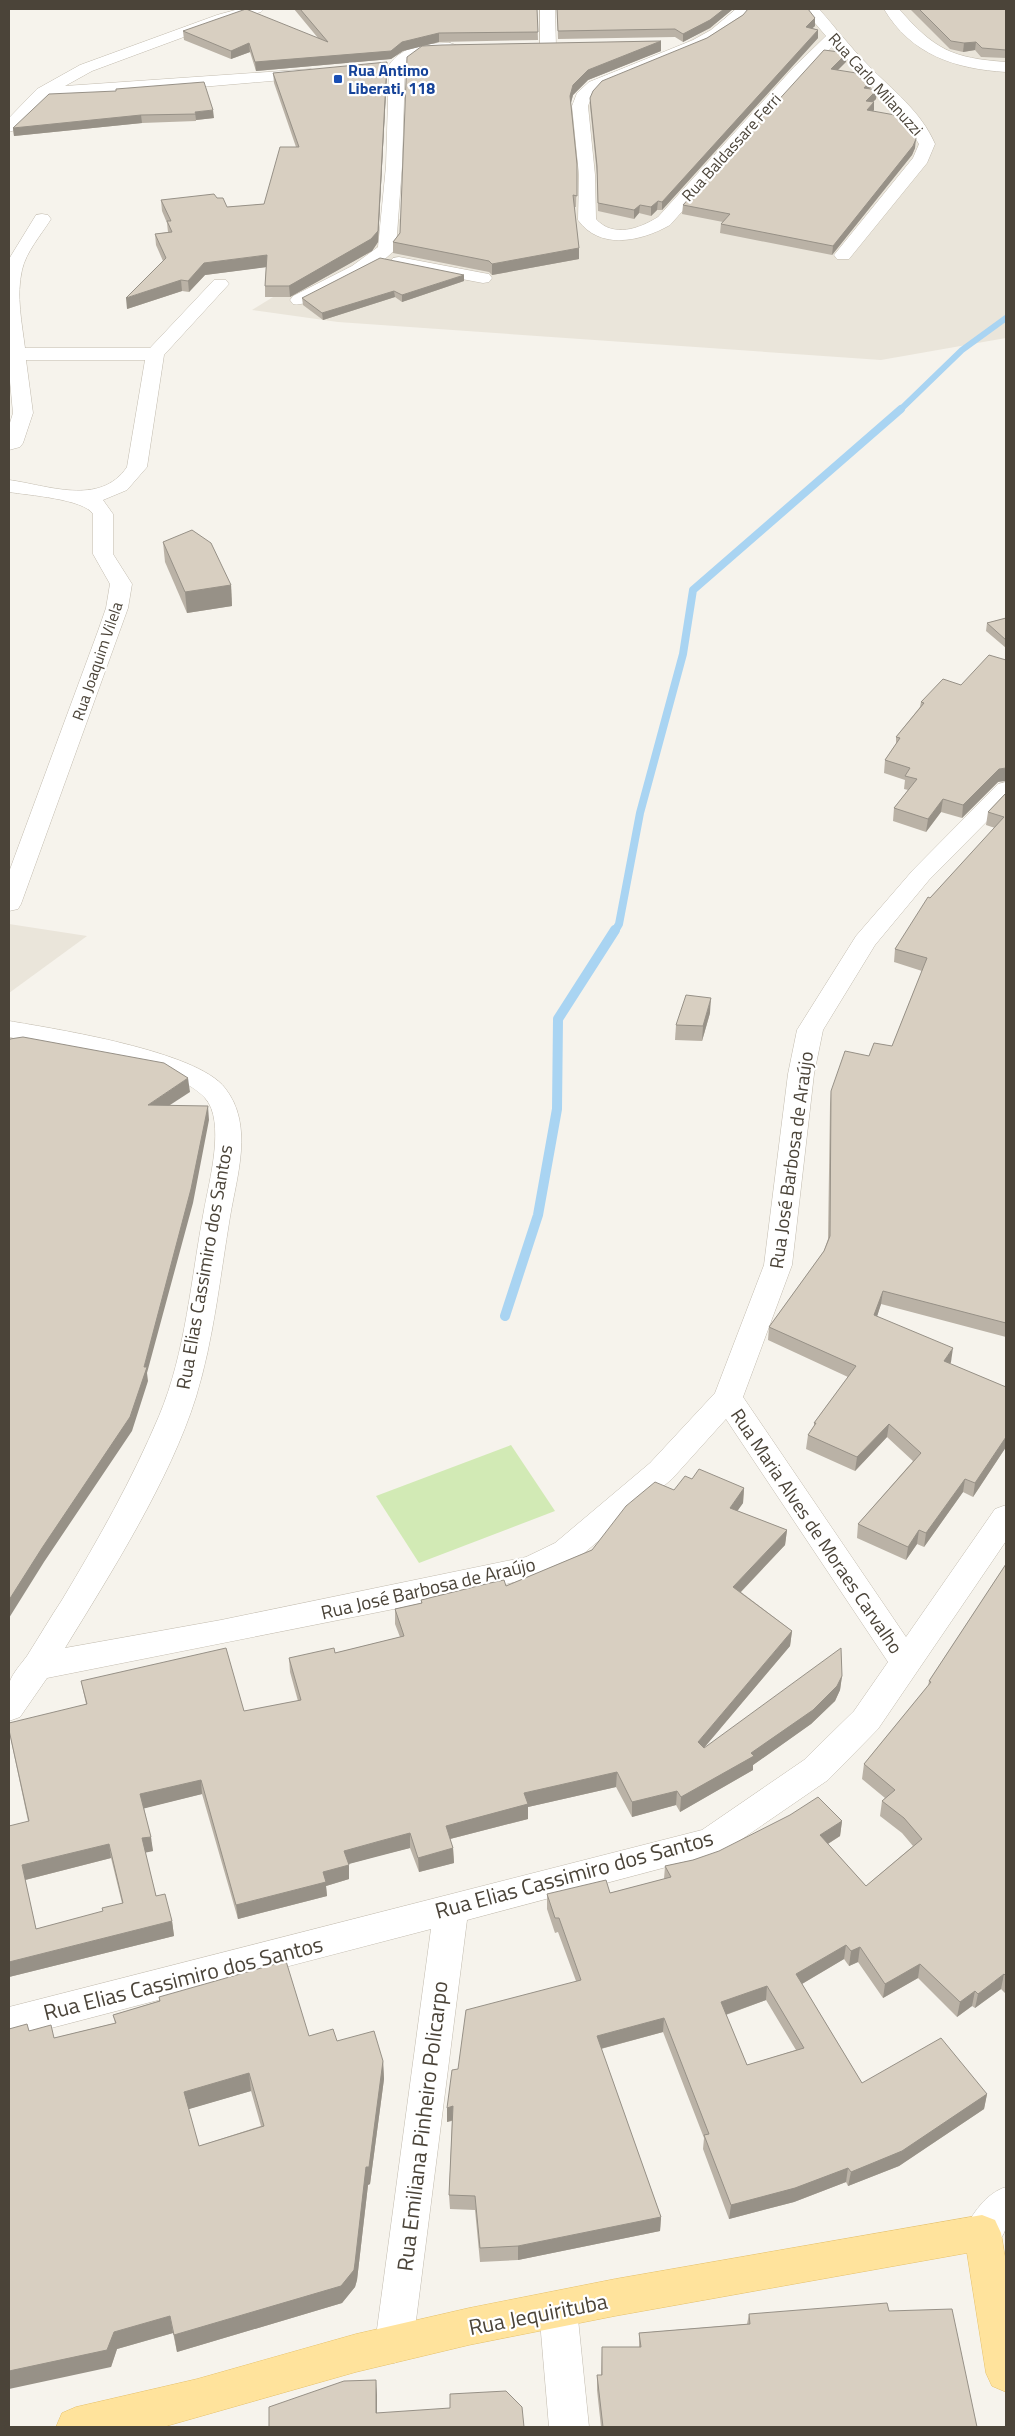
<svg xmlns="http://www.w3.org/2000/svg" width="1015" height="2436" viewBox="0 0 1015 2436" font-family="'Titillium Web',sans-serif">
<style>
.residential{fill:#eae5da}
.green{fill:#d2eab5}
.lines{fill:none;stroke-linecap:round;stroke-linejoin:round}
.stream-far2{stroke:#a9d4f2;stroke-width:6}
.stream-far1{stroke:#a9d4f2;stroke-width:8}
.stream{stroke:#a9d4f2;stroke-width:10}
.minor-casing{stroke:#c2bbae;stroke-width:1}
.major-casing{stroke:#e6c16a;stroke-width:1}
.minor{fill:#fff;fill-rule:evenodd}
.major{fill:#ffe39c;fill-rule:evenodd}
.wall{fill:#bab2a6;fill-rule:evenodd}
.shaded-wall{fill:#979187}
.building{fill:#d8cfc1;stroke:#979187;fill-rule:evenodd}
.transit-dot{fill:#1a4fb4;stroke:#fff;stroke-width:2}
.labels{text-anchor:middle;stroke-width:4.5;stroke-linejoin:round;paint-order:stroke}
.far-transit-label{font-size:16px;font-weight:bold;fill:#164399;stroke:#fff;text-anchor:start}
.far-street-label{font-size:16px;fill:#4b4439;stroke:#fff}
.street-label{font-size:19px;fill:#4b4439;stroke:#fff}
.near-street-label{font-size:22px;fill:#4b4439;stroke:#fff}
</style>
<rect width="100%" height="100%" fill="#f6f3ec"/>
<!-- residential -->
<g class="residential">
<path d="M 740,9 L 1006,9 L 1006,338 L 881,360 L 338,322 L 252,310 Z"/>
<path d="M 9,924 L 87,936 L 9,993 Z"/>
</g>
<!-- green -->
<path class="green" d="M 511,1445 L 555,1511 L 419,1563 L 376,1496 Z"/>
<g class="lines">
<!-- stream-far2 -->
<path class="stream-far2" d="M 900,410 L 962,350 L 1006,318"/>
<!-- stream-far1 -->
<path class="stream-far1" d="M 615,931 L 619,924 L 640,813 L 683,654 L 693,590 L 901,409"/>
<!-- stream -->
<path class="stream" d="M 505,1316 L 538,1215 L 557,1109 L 558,1019 L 615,930"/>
<defs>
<g id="minor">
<path d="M 239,9 L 264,9 L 261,12 L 227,21 L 92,71 L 65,86 L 311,69 L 319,74 L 317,77 L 131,93 L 48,97 L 15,130 L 9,132 L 9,118 L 37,89 L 80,65 L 217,15 Z"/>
<path d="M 540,9 L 555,9 L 556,47 L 554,50 L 542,50 L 540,47 Z"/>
<path d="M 736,9 L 753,9 C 728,45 642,72 601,88 L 591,98 L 588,106 L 595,175 L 596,219 C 613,238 639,229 658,217 L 794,67 L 826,36 L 803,9 L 819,9 C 835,27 850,47 868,65 C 892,90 921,111 935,144 L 927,163 L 849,259 L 837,259 L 834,255 L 913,158 L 919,144 L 902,117 L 834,45 L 806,73 L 670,225 C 642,241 600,251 578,220 L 579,175 L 572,106 L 577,93 L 589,82 L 693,40 L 711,30 Z"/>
<path d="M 884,9 L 899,9 C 935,50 952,58 1006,62 L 1006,72 C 956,69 911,55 884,9 Z"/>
<path d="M 450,43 L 456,45 L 458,48 L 456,51 C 437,56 419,50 405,66 L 402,166 L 396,248 C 384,265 312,309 293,304 L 290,300 L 293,296 L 352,266 L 378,247 L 386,166 L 389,65 C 403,45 427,43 450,43 Z"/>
<path d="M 42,214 L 48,215 L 51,219 C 41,235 26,252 22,270 C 16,296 22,323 25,348 L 150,348 L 214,280 L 226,280 L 229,284 L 164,355 L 147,467 L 127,490 L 103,500 L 113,514 L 113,554 L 132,584 L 128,608 L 21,904 L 18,909 L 9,911 L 9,872 L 98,631 L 106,608 L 110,584 L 93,554 L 93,514 C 84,499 27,495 9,492 L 9,480 C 47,485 100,507 127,467 L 145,360 L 26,360 L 33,413 L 23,443 L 20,447 L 9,450 L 9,426 L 13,413 L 9,371 L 9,259 L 36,215 Z"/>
<path d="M 399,257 L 483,273 L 489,274 L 492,278 L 489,282 L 483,283 L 393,266 L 390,262 L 393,258 Z"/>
<path d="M 1006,782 L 1006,802 L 929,880 L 875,945 L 823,1030 L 814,1074 L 792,1265 L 743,1397 L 906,1637 L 995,1509 L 1006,1505 L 1006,1541 L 878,1729 L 828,1780 L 723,1852 L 467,1920 L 413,2344 L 408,2357 L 394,2363 L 380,2357 L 375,2344 L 431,1929 L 9,2039 L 9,2007 L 702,1830 L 804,1760 L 854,1711 L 888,1662 L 726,1419 L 672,1479 L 577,1559 L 544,1575 L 439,1600 L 47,1678 L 20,1717 L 9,1721 C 9,1710 5,1692 10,1681 C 13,1673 21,1664 27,1656 C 39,1637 50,1618 62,1600 C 98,1540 132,1480 159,1416 C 186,1352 191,1278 204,1210 C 209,1182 226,1121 205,1098 C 174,1063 56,1047 9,1037 L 9,1021 C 56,1029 197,1051 225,1088 C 254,1125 237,1175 230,1217 C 220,1277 214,1338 196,1397 C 170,1480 111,1573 65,1648 L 221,1620 L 526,1557 L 555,1543 L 650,1463 L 715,1393 L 764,1265 L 788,1074 L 797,1030 L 856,936 L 913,870 L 998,784 Z"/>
<path d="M 1006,2187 C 1006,2217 1015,2238 982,2251 L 969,2246 L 963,2233 C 972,2214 986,2193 1006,2187 Z"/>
<path d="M 558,2291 L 572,2296 L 577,2309 L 589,2427 L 549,2427 L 539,2309 L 544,2296 Z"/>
</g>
<path id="major" d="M 982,2215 L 995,2220 L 1001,2233 L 1006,2263 L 1006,2392 L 992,2386 L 986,2373 L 967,2253 L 615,2316 L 469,2345 L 356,2372 L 163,2427 L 56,2427 L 62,2413 L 76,2407 L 197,2379 L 356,2334 L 469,2308 L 615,2279 Z"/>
</defs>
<!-- minor casing -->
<use href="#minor" class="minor-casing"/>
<!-- major casing -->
<use href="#major" class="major-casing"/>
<!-- minor -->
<use href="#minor" class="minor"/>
<!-- major -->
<use href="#major" class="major"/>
</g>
<!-- wall -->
<g class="wall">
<path d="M 294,9 L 537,9 L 538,40 L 439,42 L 403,51 L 391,59 L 256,71 L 250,52 L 231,59 L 184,40 L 183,31 L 318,38 Z"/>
<path d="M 556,9 L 733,9 L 710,28 L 683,42 L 675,37 L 558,39 L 557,9 Z"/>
<path d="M 910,9 L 1006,9 L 1006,58 L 981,57 L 975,50 L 963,52 L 950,49 Z"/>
<path d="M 743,15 L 815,18 L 815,26 L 812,28 L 818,30 L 818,38 L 662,210 L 657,210 L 651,216 L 639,213 L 634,219 L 598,211 L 597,175 L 590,106 L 590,98 L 707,38 Z"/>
<path d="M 661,41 L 661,51 L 588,80 L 573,95 L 571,103 L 577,164 L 576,207 L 574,207 L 579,248 L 579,259 L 492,275 L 489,272 L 393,253 L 393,242 L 400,233 L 422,46 Z"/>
<path d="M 846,62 L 837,70 L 871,87 L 870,89 L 877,90 L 876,99 L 873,102 L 874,110 L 873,111 L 915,148 L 912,155 L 832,255 L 720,233 L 721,224 L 723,222 L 682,214 L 683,205 Z"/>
<path d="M 387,72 L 378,242 L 372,251 L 290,297 L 265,297 L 265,286 L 266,267 L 205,275 L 189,292 L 182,291 L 127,309 L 163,261 L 156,245 L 155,234 L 168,232 L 167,223 L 162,211 L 161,200 L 217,198 L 227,207 L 264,204 L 296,147 L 274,83 L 273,73 Z"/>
<path d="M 116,91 L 214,118 L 196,120 L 196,121 L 142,123 L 14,136 L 13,128 Z"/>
<path d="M 464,281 L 402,302 L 395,297 L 323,320 L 303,305 L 302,298 Z"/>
<path d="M 163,542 L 231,585 L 232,606 L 187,613 L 165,562 Z"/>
<path d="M 1006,618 L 1006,648 L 986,631 L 987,623 Z"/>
<path d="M 961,685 L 998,782 L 962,818 L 941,812 L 926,832 L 893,821 L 894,808 L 908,790 L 904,789 L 905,780 L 884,773 L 885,760 L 896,744 L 896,737 L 920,707 L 921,702 Z"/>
<path d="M 1006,793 L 1006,1337 L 881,1304 L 877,1316 L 951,1362 L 950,1364 L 1006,1387 L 1006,1447 L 973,1497 L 963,1492 L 924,1547 L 917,1544 L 906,1560 L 857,1538 L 858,1524 L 913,1461 L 887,1437 L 855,1471 L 806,1449 L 808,1435 L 814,1427 L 814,1423 L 848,1377 L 768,1340 L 769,1327 L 824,1251 L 828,1239 L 830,1104 L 831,1091 L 869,1056 L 892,1046 L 922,971 L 894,962 L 895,949 L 930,898 L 995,828 L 986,825 L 988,812 Z"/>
<path d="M 710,1013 L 702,1041 L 675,1040 L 676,1025 Z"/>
<path d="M 692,1479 L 744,1488 L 743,1503 L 737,1511 L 787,1530 L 785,1545 L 741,1592 L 792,1631 L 790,1646 L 704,1748 L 842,1676 L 840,1690 L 835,1701 L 811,1724 L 753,1765 L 753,1770 L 680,1812 L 676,1805 L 632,1817 L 616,1787 L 528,1807 L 528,1819 L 450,1839 L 453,1848 L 454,1863 L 419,1872 L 410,1848 L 381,1855 L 348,1864 L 349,1879 L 326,1886 L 327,1896 L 238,1919 L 202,1794 L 144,1808 L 153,1851 L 145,1852 L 156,1896 L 172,1921 L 174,1936 L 9,1977 L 28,1821 L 9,1731 L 86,1704 L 81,1681 L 244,1711 L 298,1701 L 290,1672 L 289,1658 L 335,1653 L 400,1637 L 395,1624 L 395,1609 L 421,1603 L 421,1600 L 506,1586 L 592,1550 L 674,1490 ZM 111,1858 L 122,1903 L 103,1912 L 36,1929 L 25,1880 Z"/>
<path d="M 1006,1564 L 1006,1994 L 1001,1989 L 975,2008 L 972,2006 L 957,2017 L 918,1978 L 883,1998 L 858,1962 L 849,1966 L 844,1959 L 802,1984 L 862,2083 L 987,2094 L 984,2109 L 899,2166 L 848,2186 L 846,2182 L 794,2202 L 729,2219 L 703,2149 L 704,2138 L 663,2032 L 601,2049 L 661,2217 L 660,2231 L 518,2260 L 480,2262 L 475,2210 L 450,2209 L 449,2195 L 452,2121 L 447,2122 L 458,2069 L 576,1981 L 558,1932 L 555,1933 L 547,1909 L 547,1894 L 610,1893 L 664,1879 L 665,1866 L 693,1860 L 842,1821 L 840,1836 L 828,1844 L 866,1886 L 913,1846 L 902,1833 L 880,1816 L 882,1801 L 885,1798 L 862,1779 L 864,1764 L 928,1686 L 929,1681 ZM 766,2000 L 796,2050 L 747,2065 L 726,2015 Z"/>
<path d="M 159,1997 L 309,2036 L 337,2041 L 383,2061 L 384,2079 L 370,2184 L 368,2185 L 357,2280 L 355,2287 L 342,2303 L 177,2352 L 173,2333 L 117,2349 L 111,2367 L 29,2031 L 54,2038 L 115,2023 L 113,2015 L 159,2001 ZM 251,2091 L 261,2126 L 199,2146 L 188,2109 Z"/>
<path d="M 889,2311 L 977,2427 L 601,2427 L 597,2390 L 597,2375 L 601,2375 L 602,2347 L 639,2347 L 639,2333 L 747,2324 L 749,2314 Z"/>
</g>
<!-- shaded-wall -->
<g class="shaded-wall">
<path d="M 724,9 L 733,9 L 710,28 L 683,42 L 683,34 Z"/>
<path d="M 815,18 L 815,26 L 805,35 L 806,27 Z"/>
<path d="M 818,30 L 818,38 L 662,210 L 662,202 Z"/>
<path d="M 439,33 L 439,42 L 403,51 L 391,59 L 256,71 L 255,62 L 402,42 Z"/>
<path d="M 661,41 L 661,51 L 588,80 L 573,95 L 570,106 L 570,96 L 573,85 L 588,70 Z"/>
<path d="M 976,42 L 975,50 L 963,52 L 964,43 Z"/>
<path d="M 249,43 L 250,52 L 231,59 L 231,51 Z"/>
<path d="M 847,53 L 846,62 L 830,78 L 831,69 Z"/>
<path d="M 387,62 L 387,72 L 378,242 L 372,251 L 290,297 L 289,286 Z"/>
<path d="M 872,79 L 871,87 L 863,96 L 864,88 Z"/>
<path d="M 877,90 L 876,99 L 865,109 L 866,101 Z"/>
<path d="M 874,102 L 874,110 L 866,119 L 867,110 Z"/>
<path d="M 213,110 L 214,118 L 196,120 L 195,112 Z"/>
<path d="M 141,115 L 142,123 L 14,136 L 13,128 Z"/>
<path d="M 916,139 L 915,148 L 912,155 L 832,255 L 833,246 Z"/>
<path d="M 658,201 L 657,210 L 651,216 L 651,207 Z"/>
<path d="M 640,205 L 639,213 L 634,219 L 634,210 Z"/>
<path d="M 579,248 L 579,259 L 492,275 L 492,264 Z"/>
<path d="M 267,255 L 267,267 L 205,275 L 189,292 L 188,281 L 204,263 Z"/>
<path d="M 464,275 L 464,281 L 402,302 L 402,295 Z"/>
<path d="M 181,280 L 182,291 L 127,309 L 126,298 Z"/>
<path d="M 394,291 L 395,297 L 323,320 L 322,313 Z"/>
<path d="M 231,585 L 232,606 L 187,613 L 185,592 Z"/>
<path d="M 1006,768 L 1006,781 L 998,782 L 962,818 L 963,805 L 999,769 Z"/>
<path d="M 943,799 L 941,812 L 926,832 L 928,819 Z"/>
<path d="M 711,998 L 710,1013 L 702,1041 L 703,1026 Z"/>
<path d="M 188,1078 L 190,1092 L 150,1118 L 148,1105 Z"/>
<path d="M 208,1106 L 209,1120 L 193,1203 L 147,1373 L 148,1381 L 132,1431 L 44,1562 L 9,1618 L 9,1600 L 144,1367 Z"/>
<path d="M 883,1291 L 881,1304 L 873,1329 L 874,1315 Z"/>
<path d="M 953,1348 L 951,1362 L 942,1375 L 944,1361 Z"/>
<path d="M 889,1424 L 887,1437 L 855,1471 L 857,1457 Z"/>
<path d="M 1006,1437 L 1006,1447 L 973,1497 L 975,1483 Z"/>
<path d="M 965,1479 L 963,1492 L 924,1547 L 926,1533 Z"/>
<path d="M 744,1488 L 743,1503 L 729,1523 L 730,1508 Z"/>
<path d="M 787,1530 L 785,1545 L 732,1601 L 733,1587 Z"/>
<path d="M 919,1530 L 917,1544 L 906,1560 L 908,1547 Z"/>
<path d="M 792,1631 L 790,1646 L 697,1756 L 698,1742 Z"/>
<path d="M 842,1676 L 840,1690 L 835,1701 L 811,1724 L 753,1765 L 753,1770 L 680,1812 L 681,1797 L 751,1753 Z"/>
<path d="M 617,1772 L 616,1787 L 528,1807 L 528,1819 L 446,1840 L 446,1826 L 524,1793 Z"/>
<path d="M 201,1780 L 202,1794 L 142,1809 L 140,1794 Z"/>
<path d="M 677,1791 L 676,1805 L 632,1817 L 632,1802 Z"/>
<path d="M 842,1821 L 840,1836 L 818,1850 L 820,1835 Z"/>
<path d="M 410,1833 L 410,1848 L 345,1865 L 344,1851 Z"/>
<path d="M 151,1837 L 153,1851 L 144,1853 L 142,1838 Z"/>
<path d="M 109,1844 L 111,1858 L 25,1880 L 22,1865 Z"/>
<path d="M 453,1848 L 454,1863 L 419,1872 L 418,1858 Z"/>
<path d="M 349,1865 L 349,1879 L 326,1886 L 327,1896 L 238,1919 L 236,1905 L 323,1872 Z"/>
<path d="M 172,1921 L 174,1936 L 9,1977 L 9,1962 Z"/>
<path d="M 846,1945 L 844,1959 L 795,1988 L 796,1974 Z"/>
<path d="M 860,1947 L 858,1962 L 849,1966 L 851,1951 Z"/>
<path d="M 920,1964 L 918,1978 L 883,1998 L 885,1984 Z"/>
<path d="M 1004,1974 L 1001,1989 L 975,2008 L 978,1994 Z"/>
<path d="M 767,1986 L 766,2000 L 719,2017 L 721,2002 Z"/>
<path d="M 975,1991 L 972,2006 L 957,2017 L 960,2002 Z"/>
<path d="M 664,2018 L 663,2032 L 596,2050 L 597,2036 Z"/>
<path d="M 383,2061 L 384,2079 L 370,2184 L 368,2185 L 357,2280 L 355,2287 L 342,2303 L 177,2352 L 174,2335 L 366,2167 Z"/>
<path d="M 249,2073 L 251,2091 L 186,2110 L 184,2092 Z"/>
<path d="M 987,2094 L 984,2109 L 899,2166 L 848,2186 L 851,2172 Z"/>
<path d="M 453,2106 L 453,2120 L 447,2122 L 447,2108 Z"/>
<path d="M 848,2168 L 846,2182 L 794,2202 L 729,2219 L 731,2205 Z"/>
<path d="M 661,2217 L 660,2231 L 518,2260 L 518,2246 Z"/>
<path d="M 170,2316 L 173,2333 L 117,2349 L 111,2367 L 9,2389 L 9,2371 L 114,2332 Z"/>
<path d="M 376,2380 L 377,2395 L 377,2427 L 376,2413 Z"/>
</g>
<!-- building -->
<g class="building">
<path d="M 246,9 L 328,42 L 300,9 L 537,9 L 538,32 L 439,33 L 402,42 L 391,51 L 255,62 L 249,43 L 231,51 L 183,31 Z"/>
<path d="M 557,9 L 724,9 L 710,20 L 683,34 L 675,29 L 558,31 Z"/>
<path d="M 748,9 L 808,9 L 815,18 L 806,27 L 818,30 L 662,202 L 658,201 L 651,207 L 640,205 L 634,210 L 598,203 L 597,166 L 590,98 L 593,91 L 602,81 L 707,38 L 743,15 Z"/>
<path d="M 919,9 L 1006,9 L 1006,50 L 982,48 L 976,42 L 964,43 L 951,41 Z"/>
<path d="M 661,41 L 588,70 L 573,85 L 570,96 L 577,164 L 577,196 L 573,195 L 579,248 L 492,264 L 489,261 L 393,242 L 400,233 L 407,57 L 422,46 L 442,45 Z"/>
<path d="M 824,50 L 847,53 L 831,69 L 869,75 L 872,79 L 864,88 L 877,90 L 866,101 L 874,102 L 867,110 L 906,117 L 914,129 L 916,139 L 913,146 L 833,246 L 721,224 L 730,214 L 683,205 Z"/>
<path d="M 387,62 L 378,231 L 371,239 L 289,286 L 265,286 L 267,255 L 204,263 L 188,281 L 181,280 L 126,298 L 166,258 L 155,234 L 172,232 L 167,221 L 171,221 L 161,200 L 214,194 L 217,198 L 223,198 L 227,207 L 264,204 L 280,147 L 299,147 L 273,73 Z"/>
<path d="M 204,82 L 213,110 L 195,112 L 196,114 L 141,115 L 13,128 L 49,94 L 116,91 L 116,89 Z"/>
<path d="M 380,258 L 464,275 L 402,295 L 394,291 L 322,313 L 302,298 Z"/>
<path d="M 192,530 L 211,543 L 231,585 L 185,592 L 163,542 Z"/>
<path d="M 1006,618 L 1006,640 L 987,623 Z"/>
<path d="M 989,655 L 1006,660 L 1006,768 L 999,769 L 963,805 L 943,799 L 928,819 L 894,808 L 917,779 L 905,776 L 910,768 L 885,760 L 900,738 L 896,737 L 924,703 L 921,702 L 943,679 L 961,685 Z"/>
<path d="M 1006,793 L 1006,1323 L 883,1291 L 874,1315 L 953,1348 L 944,1361 L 1006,1387 L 1006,1437 L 975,1483 L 965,1479 L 926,1533 L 919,1530 L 908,1547 L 858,1524 L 921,1453 L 889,1424 L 857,1457 L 808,1435 L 816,1423 L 814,1423 L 856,1366 L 769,1327 L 824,1251 L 830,1236 L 831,1091 L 845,1051 L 869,1056 L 874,1043 L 892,1046 L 927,958 L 895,949 L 928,897 L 930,898 L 1004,817 L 988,812 Z"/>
<path d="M 686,995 L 711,998 L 703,1026 L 676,1025 Z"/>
<path d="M 23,1037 L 164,1063 L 188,1078 L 148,1105 L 208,1106 L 191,1189 L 144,1367 L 147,1367 L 130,1417 L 42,1548 L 9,1600 L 9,1041 L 10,1039 Z"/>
<path d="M 699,1469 L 744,1488 L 730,1508 L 787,1530 L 733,1587 L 792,1631 L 698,1742 L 704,1748 L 841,1648 L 842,1676 L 837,1686 L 813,1710 L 751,1753 L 754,1756 L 681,1797 L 677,1791 L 632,1802 L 617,1772 L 524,1793 L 528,1804 L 446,1826 L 453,1848 L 418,1858 L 410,1833 L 380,1841 L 344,1851 L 349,1865 L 323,1872 L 326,1882 L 236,1905 L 201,1780 L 140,1794 L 151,1837 L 142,1838 L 156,1896 L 165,1894 L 172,1921 L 9,1962 L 9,1826 L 29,1821 L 9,1730 L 9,1723 L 87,1704 L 81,1681 L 226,1648 L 244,1711 L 301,1700 L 289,1658 L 334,1648 L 335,1653 L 404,1636 L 395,1609 L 422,1603 L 421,1600 L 490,1583 L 504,1580 L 506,1586 L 592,1550 L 626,1506 L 655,1482 L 674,1490 L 685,1476 L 692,1479 ZM 109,1844 L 123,1903 L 102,1908 L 103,1911 L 36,1929 L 22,1865 Z"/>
<path d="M 1006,1564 L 1006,1976 L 1004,1974 L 978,1994 L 975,1991 L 960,2002 L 920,1964 L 885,1984 L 860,1947 L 851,1951 L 846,1945 L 796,1974 L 862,2083 L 941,2038 L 987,2094 L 902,2151 L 851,2172 L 848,2168 L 795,2188 L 731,2205 L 704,2135 L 709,2134 L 664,2018 L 597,2036 L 661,2217 L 518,2246 L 480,2248 L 475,2196 L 449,2195 L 453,2106 L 447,2108 L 452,2070 L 458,2069 L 466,2010 L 581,1980 L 559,1918 L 555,1918 L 547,1894 L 606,1880 L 610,1893 L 671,1877 L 665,1866 L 693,1860 L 719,1851 L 790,1815 L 818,1797 L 842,1821 L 820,1835 L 866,1886 L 922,1839 L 904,1818 L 882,1801 L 895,1790 L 864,1764 L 931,1682 L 929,1681 ZM 767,1986 L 804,2048 L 747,2065 L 721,2002 Z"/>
<path d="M 286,1961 L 309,2036 L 333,2029 L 337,2041 L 374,2031 L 383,2061 L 369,2167 L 366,2167 L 355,2263 L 354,2270 L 341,2286 L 174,2335 L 170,2316 L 114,2332 L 107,2350 L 9,2371 L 9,2029 L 27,2024 L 29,2031 L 51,2025 L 54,2038 L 116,2023 L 113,2015 L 160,2001 L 159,1997 ZM 249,2073 L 264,2126 L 199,2146 L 184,2092 Z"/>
<path d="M 887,2303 L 889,2311 L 952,2309 L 977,2427 L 603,2427 L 597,2375 L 602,2375 L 602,2347 L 641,2347 L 639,2333 L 750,2324 L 749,2314 Z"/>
<path d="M 376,2380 L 376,2413 L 450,2408 L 450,2394 L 506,2391 L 522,2407 L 524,2427 L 269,2427 L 269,2407 L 344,2381 Z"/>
</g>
<!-- markers -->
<rect class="transit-dot" x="333" y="74" width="10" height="10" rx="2.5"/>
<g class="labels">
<!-- far-transit labels -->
<g class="far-transit-label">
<text x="348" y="76">Rua Antimo<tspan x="348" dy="18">Liberati, 118</tspan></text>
</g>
<!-- far-street labels -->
<g class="far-street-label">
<text transform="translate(876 84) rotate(48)" y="6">Rua Carlo Milanuzzi</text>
<text transform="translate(731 147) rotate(-48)" y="6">Rua Baldassare Ferri</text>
<text transform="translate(97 661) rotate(-71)" y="6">Rua Joaquim Vilela</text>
</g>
<!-- street labels -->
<g class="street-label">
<text transform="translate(791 1160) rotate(-82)" y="7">Rua José Barbosa de Araújo</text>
<text transform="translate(204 1267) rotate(-80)" y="7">Rua Elias Cassimiro dos Santos</text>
<text transform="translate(817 1531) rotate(56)" y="7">Rua Maria Alves de Moraes Carvalho</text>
<text transform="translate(428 1588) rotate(-13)" y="7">Rua José Barbosa de Araújo</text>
</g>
<!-- near-street labels -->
<g class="near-street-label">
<text transform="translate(574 1874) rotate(-15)" y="8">Rua Elias Cassimiro dos Santos</text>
<text transform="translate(183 1978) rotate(-14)" y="8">Rua Elias Cassimiro dos Santos</text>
<text transform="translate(422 2126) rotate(-83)" y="8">Rua Emiliana Pinheiro Policarpo</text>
<text transform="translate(538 2314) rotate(-11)" y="8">Rua Jequirituba</text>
</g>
</g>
<!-- border -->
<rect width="1015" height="2436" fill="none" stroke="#4b4439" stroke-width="20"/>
</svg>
